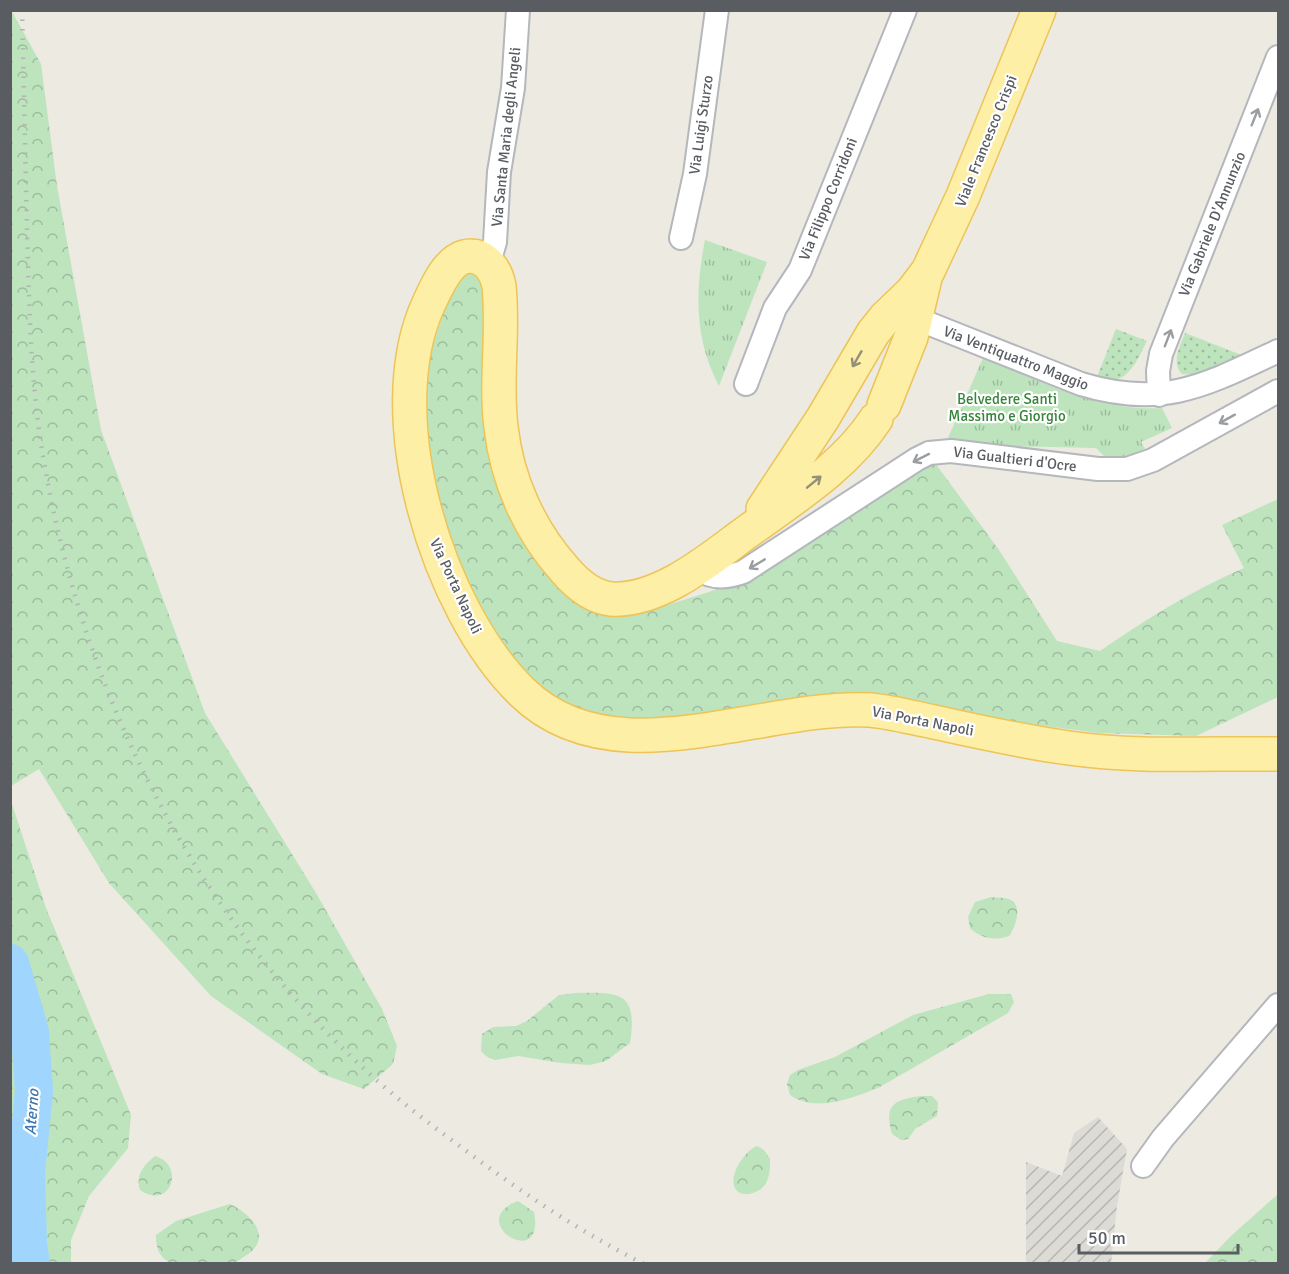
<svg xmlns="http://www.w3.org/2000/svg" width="1289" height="1274" viewBox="0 0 1289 1274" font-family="Signika,sans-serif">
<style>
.industrial{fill:url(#industrial-furrows)}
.grass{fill:url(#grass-dots)}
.forest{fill:url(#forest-crowns)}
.park{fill:url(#park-tufts)}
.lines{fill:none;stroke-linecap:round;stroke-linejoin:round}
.river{stroke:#a0d5fd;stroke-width:38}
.minor-casing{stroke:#b4b7bb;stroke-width:26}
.primary-casing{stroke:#eec458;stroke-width:36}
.minor{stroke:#fff;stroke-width:22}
.primary{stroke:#fdefa5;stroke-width:33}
.rail{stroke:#b2b3b3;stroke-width:4.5;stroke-dasharray:1.5 8;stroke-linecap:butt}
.oneway{stroke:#9b9ea1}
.oneway2{stroke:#929079}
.labels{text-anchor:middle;stroke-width:4.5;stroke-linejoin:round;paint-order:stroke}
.street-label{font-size:15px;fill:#595d62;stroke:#fff}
.park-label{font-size:15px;fill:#36843a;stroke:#fff}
.water-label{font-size:16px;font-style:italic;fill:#3e75ae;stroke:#fff}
</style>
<defs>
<pattern id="industrial-furrows" width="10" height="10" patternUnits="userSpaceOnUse" patternTransform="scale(1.5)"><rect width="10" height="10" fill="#dddbd5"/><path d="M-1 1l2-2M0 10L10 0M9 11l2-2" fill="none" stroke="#b6b5b0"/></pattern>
<pattern id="grass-dots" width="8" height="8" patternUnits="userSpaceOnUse" patternTransform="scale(1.5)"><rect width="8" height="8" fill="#bde4bd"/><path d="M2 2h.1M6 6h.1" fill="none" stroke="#9dbc9d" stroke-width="1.8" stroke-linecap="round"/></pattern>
<pattern id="forest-crowns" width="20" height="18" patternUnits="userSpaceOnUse" patternTransform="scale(1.5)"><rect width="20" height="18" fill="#bde4bd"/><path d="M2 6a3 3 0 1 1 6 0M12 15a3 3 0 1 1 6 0" fill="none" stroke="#9dbc9d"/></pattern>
<pattern id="park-tufts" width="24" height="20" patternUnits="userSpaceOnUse" patternTransform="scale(1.5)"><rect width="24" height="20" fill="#bde4bd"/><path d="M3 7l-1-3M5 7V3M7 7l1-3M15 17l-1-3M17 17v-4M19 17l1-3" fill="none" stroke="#9dbc9d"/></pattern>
</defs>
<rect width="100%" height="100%" fill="#eceae1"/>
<!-- industrial -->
<path class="industrial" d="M 1098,1117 L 1127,1149 L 1117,1206 L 1111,1263 L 1026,1263 L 1026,1162 L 1062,1176 L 1074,1133 Z"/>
<!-- grass -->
<g class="grass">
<path d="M 1116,329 L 1147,341 C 1140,354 1130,381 1111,380 C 1107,380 1101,378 1097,377 Z"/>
<path d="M 1185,333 L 1244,356 L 1197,375 L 1182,374 C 1171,363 1180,346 1185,333 Z"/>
</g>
<!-- forest -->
<g class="forest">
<path d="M 11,10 L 41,64 L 57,186 L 101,430 L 205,713 L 316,893 L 382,1009 L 397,1046 L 393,1064 L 364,1089 L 322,1074 L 211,996 L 109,883 L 39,769 L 11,786 Z"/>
<path d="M 465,273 L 477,275 L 482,283 L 536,554 L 651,610 L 709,592 L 762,571 L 913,474 L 935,463 L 999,550 L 1057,641 L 1100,651 C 1146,619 1193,590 1244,568 L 1222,525 L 1278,499 L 1278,697 L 1196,736 L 1099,733 L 992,719 L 671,722 L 609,718 L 581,710 L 554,698 L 533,680 L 513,657 L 492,628 L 471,589 L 451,543 L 429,457 L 425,421 L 427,363 L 451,290 Z"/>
<path d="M 11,801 L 46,908 L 131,1115 L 128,1148 L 89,1196 L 71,1240 L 71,1263 L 11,1263 Z"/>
<path d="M 991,897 C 997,898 1005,897 1011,900 C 1023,907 1015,928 1009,936 C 995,941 980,938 970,928 L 968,917 L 975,902 Z"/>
<path d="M 576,993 C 620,992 638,992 630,1043 L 606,1061 L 590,1065 L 561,1063 L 518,1056 L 495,1060 L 486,1056 L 481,1051 L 482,1034 L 493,1027 L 516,1026 L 527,1021 L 559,995 Z"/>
<path d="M 989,994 L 1011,994 L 1014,1002 L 1008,1013 L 878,1088 C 852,1098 815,1113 790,1095 L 787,1084 L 790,1075 L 798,1070 L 835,1057 L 913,1015 Z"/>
<path d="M 921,1096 L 932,1096 L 938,1102 L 937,1116 L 916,1128 L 908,1139 L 901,1140 L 892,1134 C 884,1105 893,1100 921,1096 Z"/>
<path d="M 757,1146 L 764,1150 L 770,1159 C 770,1167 770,1176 766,1183 C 762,1192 741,1200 735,1188 C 728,1176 745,1150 757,1146 Z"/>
<path d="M 155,1156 C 186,1165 171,1211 140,1190 C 135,1175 144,1165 155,1156 Z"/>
<path d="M 1278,1194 L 1278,1263 L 1205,1263 L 1231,1236 Z"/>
<path d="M 518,1201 L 534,1212 C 546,1273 463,1221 518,1201 Z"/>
<path d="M 230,1204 C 252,1214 274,1239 245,1256 C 242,1258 237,1262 233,1263 C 222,1266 185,1264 171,1263 C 159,1257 156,1249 156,1235 L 176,1221 Z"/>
</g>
<!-- park -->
<g class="park">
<path d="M 705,240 L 767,262 L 719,386 C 694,339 695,291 705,240 Z"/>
<path d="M 983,358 C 1041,381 1098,412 1162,408 L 1172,428 L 1141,442 L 1145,449 L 1124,459 L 1107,459 L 1096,448 L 1006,446 L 948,438 Z"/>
</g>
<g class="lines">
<!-- river -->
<path class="river" d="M 10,963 L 30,1032 L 34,1092 L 26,1172 L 28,1245 L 31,1264"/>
<defs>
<g id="minor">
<path d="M 681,238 L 695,174 L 717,10"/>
<path d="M 487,262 L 492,252 L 495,242 L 499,172 L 513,88 L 518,10"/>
<path d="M 904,316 L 930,324 L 1081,384 C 1163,409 1206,385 1278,351"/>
<path d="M 746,384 L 775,308 L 800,270 L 905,10"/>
<path d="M 1159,395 L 1158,371 L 1161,354 L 1278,57"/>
<path d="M 698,569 C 712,579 727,578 743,572 L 917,459 L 929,453 L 951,451 L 1098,469 L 1127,469 L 1153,460 L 1278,391"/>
<path d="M 1143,1166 L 1163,1138 L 1278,1005"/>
</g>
<g id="primary">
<path d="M 884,405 L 911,337 L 925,278"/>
<path d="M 876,419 C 843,470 784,504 736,540 C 703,565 655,602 611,599 C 592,597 577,584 565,570 C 530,531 507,481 501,427 C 495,381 504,333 499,286 C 496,270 484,252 464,257 C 447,262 436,288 429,303 C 377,414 437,609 522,692 C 613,781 761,704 870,710 C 892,712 913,718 934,722 C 979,732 1024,742 1069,748 C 1138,758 1209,753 1278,754"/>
<path d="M 763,509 L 823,418 L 873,333 L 885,318 L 912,292 L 928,271 L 963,196 L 1039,10"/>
</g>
</defs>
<!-- minor casing -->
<use href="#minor" class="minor-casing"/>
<!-- primary casing -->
<use href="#primary" class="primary-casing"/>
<!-- minor -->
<use href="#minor" class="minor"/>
<!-- primary -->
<use href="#primary" class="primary"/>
<!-- rail -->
<path class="rail" d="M 22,10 C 24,83 25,156 27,228 C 29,295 30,363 39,430 C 75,678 185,908 373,1077 C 401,1102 431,1125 461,1147 C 519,1191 579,1231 644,1264"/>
</g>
<!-- one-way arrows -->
<defs><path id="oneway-shaft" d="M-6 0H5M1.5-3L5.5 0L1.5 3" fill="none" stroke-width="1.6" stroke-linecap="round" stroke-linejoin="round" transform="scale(1.5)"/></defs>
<g class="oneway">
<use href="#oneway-shaft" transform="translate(1255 117) rotate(-68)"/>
<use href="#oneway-shaft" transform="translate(1168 338) rotate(-69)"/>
<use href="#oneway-shaft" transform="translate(1227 419) rotate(151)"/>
<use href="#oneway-shaft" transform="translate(921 458) rotate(153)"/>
<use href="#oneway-shaft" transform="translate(757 564) rotate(149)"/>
</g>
<g class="oneway2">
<use href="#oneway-shaft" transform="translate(857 359) rotate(120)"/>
<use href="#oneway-shaft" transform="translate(814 482) rotate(-39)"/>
</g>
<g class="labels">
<!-- street labels -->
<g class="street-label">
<text transform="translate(701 125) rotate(-82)" y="5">Via Luigi Sturzo</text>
<text transform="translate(506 137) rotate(-84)" y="5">Via Santa Maria degli Angeli</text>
<text transform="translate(986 141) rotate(-68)" y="5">Viale Francesco Crispi</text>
<text transform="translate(828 199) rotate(-68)" y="5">Via Filippo Corridoni</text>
<text transform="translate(1212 224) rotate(-68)" y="5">Via Gabriele D'Annunzio</text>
<text transform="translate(1016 358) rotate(21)" y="5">Via Ventiquattro Maggio</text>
<text transform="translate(1015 459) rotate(7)" y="5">Via Gualtieri d'Ocre</text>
<text transform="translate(456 586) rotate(65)" y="5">Via Porta Napoli</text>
<text transform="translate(923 721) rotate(11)" y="5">Via Porta Napoli</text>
</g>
<!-- park labels -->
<g class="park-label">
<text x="1007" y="404">Belvedere Santi<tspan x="1007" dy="17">Massimo e Giorgio</tspan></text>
</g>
<!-- water labels -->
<g class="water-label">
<text transform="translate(31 1112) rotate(-86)" y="6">Aterno</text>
</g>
</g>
<!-- border -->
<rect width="1289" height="1274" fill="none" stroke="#595d62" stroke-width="24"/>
<!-- scale -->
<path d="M1079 1244v9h159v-9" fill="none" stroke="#595d62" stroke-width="3"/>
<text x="1088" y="1244" font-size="18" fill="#595d62" stroke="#ffffff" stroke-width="4.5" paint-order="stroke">50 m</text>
</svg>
